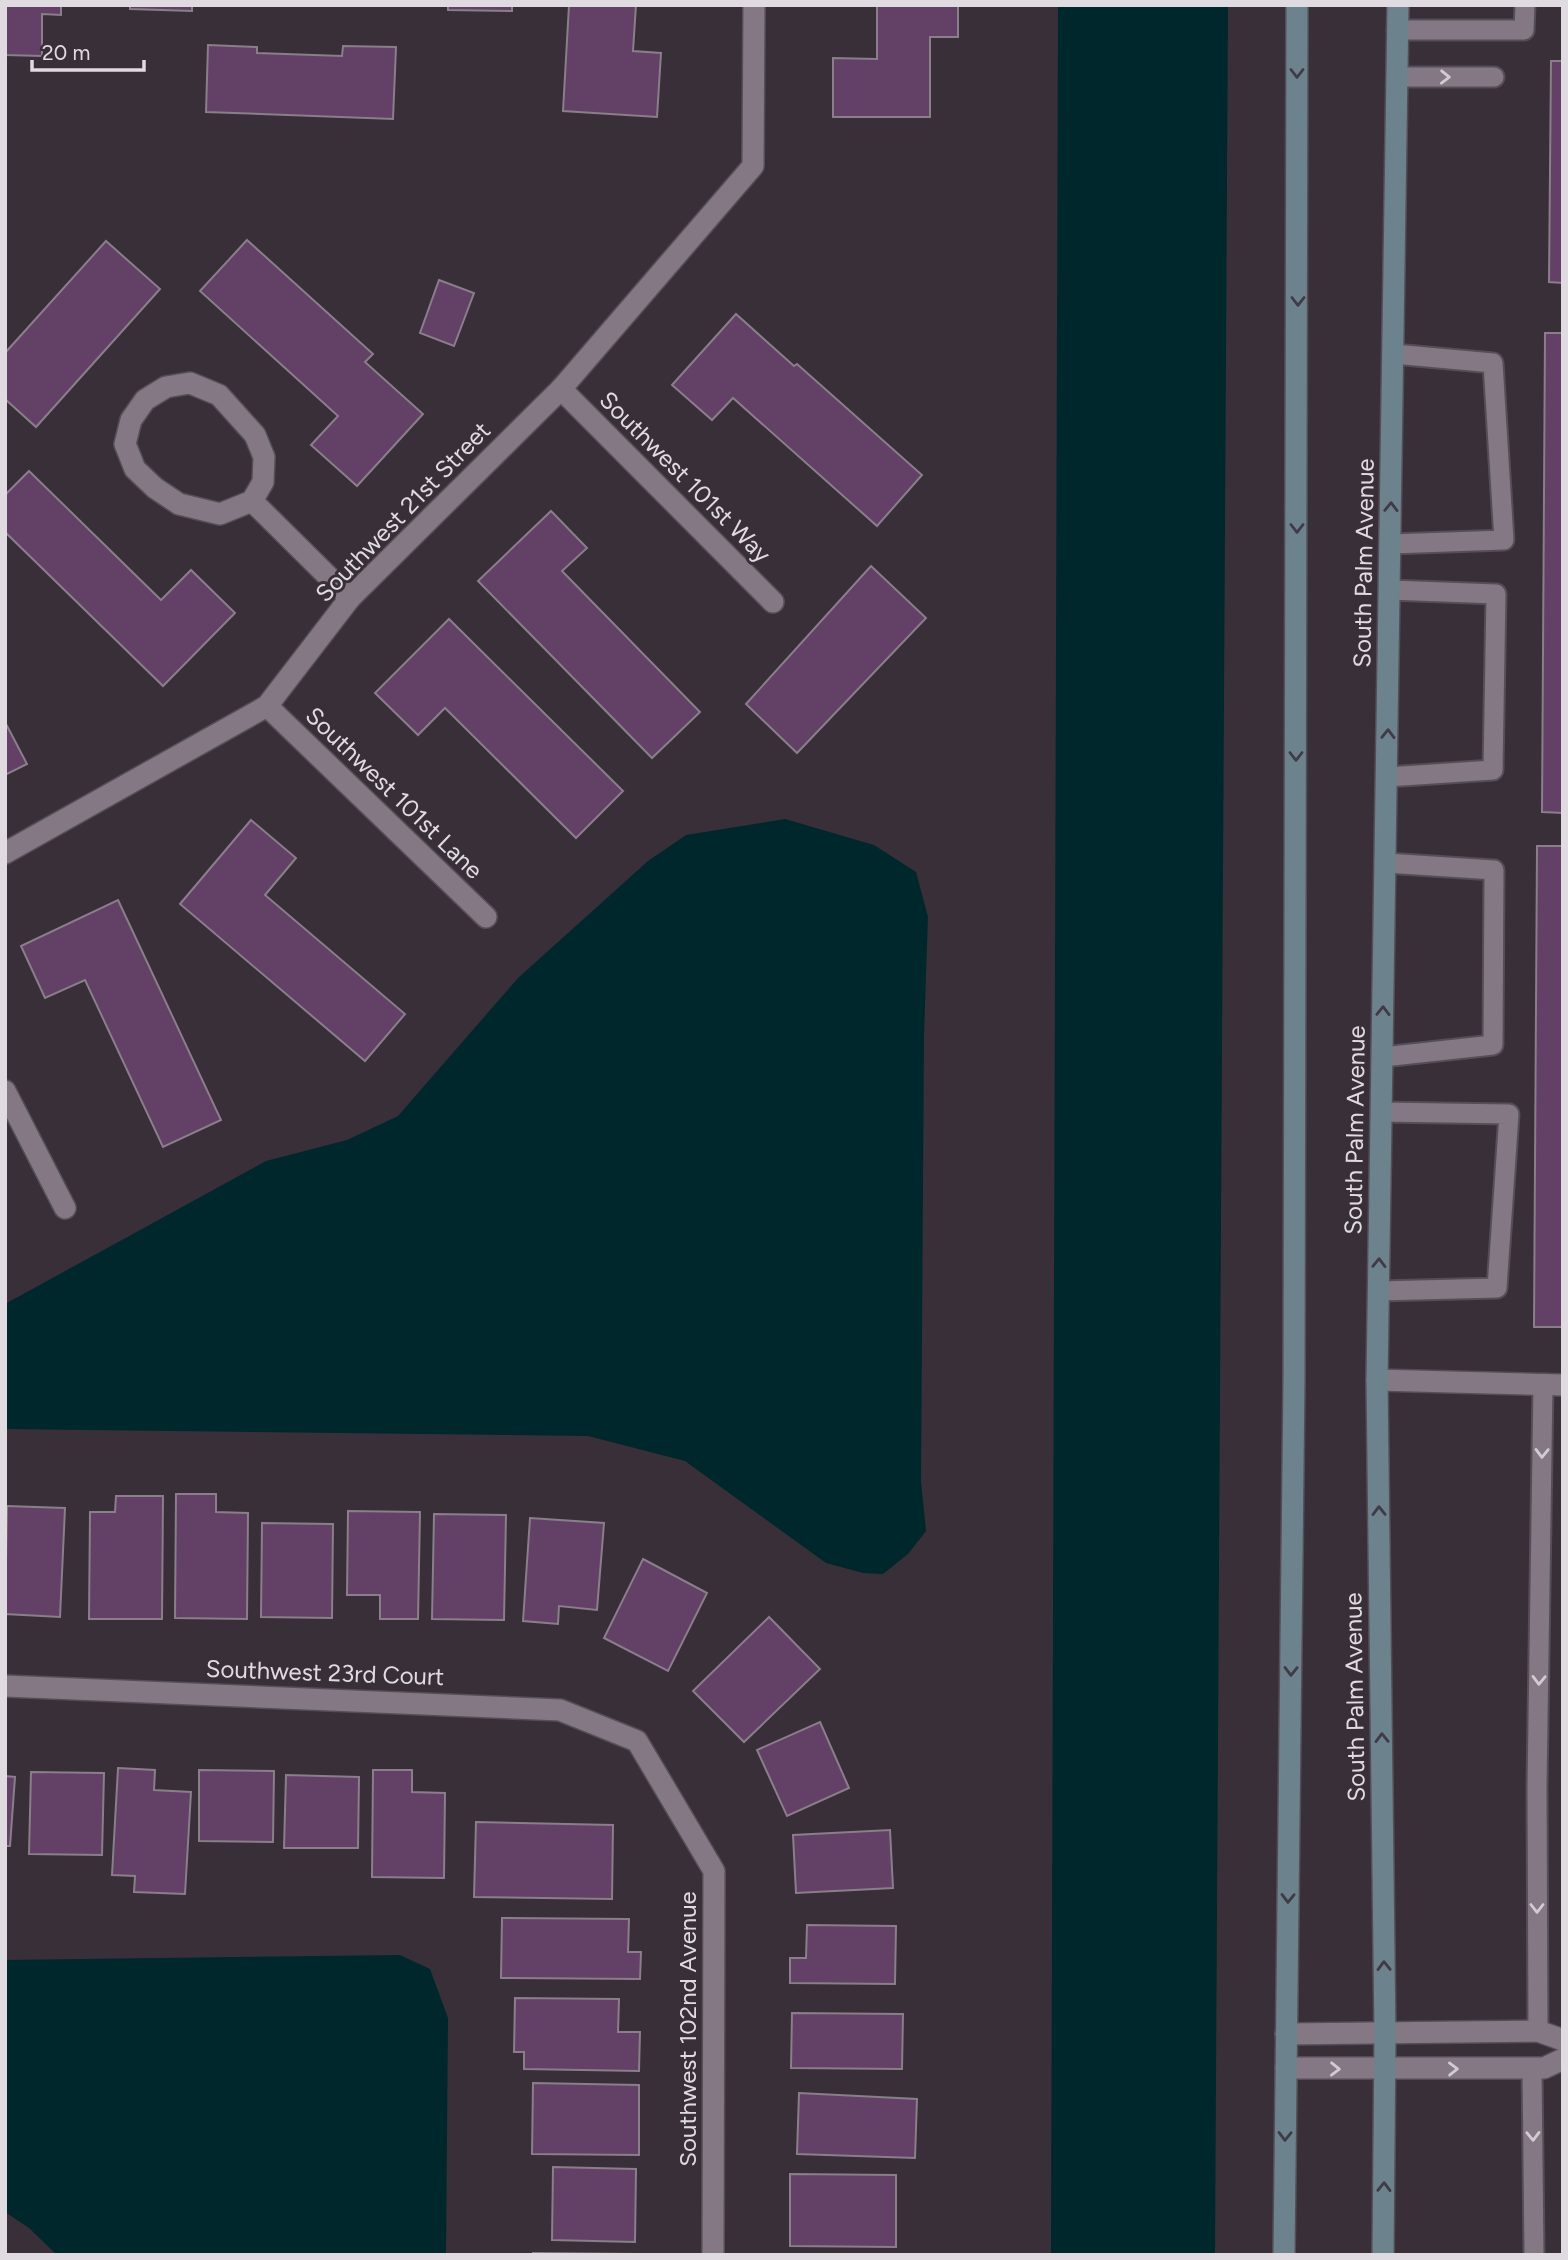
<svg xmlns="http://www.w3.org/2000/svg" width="1568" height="2260" viewBox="0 0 1568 2260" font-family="Figtree,sans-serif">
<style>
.water{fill:#00272b}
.building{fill:#634167;stroke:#897e89;stroke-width:2}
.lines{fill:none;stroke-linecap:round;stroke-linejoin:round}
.service-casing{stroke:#554e56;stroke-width:23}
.minor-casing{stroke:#554e56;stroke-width:24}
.secondary-casing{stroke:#554e56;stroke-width:24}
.service{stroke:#837884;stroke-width:19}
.minor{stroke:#837884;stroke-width:21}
.secondary{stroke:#6c828d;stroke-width:21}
.oneway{stroke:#403b46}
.oneway2{stroke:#d2cbd3}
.labels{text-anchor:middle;stroke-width:6;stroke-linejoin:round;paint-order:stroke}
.street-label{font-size:24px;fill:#e0dae1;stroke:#382f39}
</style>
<rect width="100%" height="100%" fill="#382f39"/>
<!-- water -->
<g class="water">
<path d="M 1058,5 L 1228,5 L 1215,2255 L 1051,2255 Z"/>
<path d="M 785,819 L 874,845 L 916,872 L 928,917 L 924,1034 L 921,1481 L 926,1531 L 908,1554 L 883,1574 L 863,1573 L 826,1563 L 685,1461 L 588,1436 L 5,1429 L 5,1304 L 266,1161 L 347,1140 L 398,1116 L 518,978 L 648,861 L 686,835 Z"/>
<path d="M 400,1955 L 430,1969 L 448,2018 L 446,2255 L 57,2255 L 29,2228 L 5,2212 L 5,1960 Z"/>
</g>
<!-- building -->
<g class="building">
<path d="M 5,5 L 61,5 L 61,15 L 42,14 L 42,56 L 5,55 Z"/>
<path d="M 130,5 L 192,5 L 192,11 L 130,9 Z"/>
<path d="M 448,5 L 512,5 L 512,11 L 448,10 Z"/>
<path d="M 569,5 L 636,5 L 633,51 L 661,53 L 657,117 L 563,111 Z"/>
<path d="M 877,5 L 958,5 L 958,37 L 930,37 L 930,117 L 833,117 L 833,58 L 877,59 Z"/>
<path d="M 208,45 L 257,47 L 257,53 L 342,56 L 343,46 L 396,47 L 393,119 L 206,112 Z"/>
<path d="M 1551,61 L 1563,61 L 1563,283 L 1549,282 Z"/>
<path d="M 247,240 L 373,354 L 365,362 L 423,414 L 357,486 L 311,445 L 338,416 L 200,291 Z"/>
<path d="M 106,241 L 160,289 L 36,427 L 5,399 L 5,353 Z"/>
<path d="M 439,280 L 474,293 L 454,346 L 420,333 Z"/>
<path d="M 736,314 L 794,366 L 797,364 L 922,475 L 877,526 L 733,398 L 712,420 L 672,385 Z"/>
<path d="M 1545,333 L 1563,333 L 1563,813 L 1542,812 Z"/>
<path d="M 29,471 L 161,600 L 191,570 L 235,613 L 163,686 L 5,532 L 5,495 Z"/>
<path d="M 551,511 L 587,548 L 562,571 L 700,712 L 652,758 L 478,581 Z"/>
<path d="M 871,566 L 926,618 L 797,753 L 746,704 Z"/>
<path d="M 449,619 L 623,791 L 576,838 L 445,708 L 418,735 L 375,693 Z"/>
<path d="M 5,722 L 27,764 L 5,775 Z"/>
<path d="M 251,820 L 296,858 L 265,895 L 405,1014 L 365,1061 L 180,904 Z"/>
<path d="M 1537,846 L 1563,846 L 1563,1327 L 1534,1327 Z"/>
<path d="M 118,900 L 221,1120 L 163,1147 L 85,980 L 45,998 L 21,946 Z"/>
<path d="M 176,1494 L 216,1494 L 216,1512 L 248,1513 L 247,1619 L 175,1618 Z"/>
<path d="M 116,1496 L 163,1496 L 162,1619 L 89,1619 L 90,1512 L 115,1512 Z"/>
<path d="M 7,1506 L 65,1508 L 60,1617 L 5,1614 Z"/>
<path d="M 348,1511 L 420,1512 L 418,1619 L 380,1619 L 380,1595 L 347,1595 Z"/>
<path d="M 434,1514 L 506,1515 L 504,1620 L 432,1619 Z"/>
<path d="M 530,1518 L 604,1523 L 597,1610 L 559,1606 L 558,1624 L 523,1621 Z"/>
<path d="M 262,1523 L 333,1524 L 332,1618 L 261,1617 Z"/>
<path d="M 643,1559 L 707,1593 L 668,1671 L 604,1638 Z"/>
<path d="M 769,1617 L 820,1669 L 744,1742 L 693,1691 Z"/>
<path d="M 820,1722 L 849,1788 L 787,1816 L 757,1750 Z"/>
<path d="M 118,1768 L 155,1770 L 154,1790 L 191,1792 L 185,1894 L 134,1892 L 135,1876 L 112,1875 Z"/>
<path d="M 199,1770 L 274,1771 L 273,1842 L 199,1841 Z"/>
<path d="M 373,1770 L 412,1770 L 412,1792 L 445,1793 L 444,1878 L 372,1877 Z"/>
<path d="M 31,1772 L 104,1773 L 102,1855 L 29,1854 Z"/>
<path d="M 286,1775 L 359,1777 L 358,1848 L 284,1848 Z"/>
<path d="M 5,1776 L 15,1777 L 10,1846 L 5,1846 Z"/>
<path d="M 476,1822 L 613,1825 L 612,1899 L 474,1897 Z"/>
<path d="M 890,1830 L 893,1888 L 796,1893 L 793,1835 Z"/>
<path d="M 502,1918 L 629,1919 L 628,1952 L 641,1952 L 640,1979 L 501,1978 Z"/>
<path d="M 807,1925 L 896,1926 L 895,1984 L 790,1983 L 790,1958 L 806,1958 Z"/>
<path d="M 515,1998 L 619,1999 L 618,2032 L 640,2032 L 639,2071 L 524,2069 L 524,2052 L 514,2052 Z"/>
<path d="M 792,2013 L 903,2014 L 902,2069 L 791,2068 Z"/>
<path d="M 533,2083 L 639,2085 L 639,2155 L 532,2154 Z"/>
<path d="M 799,2093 L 917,2099 L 915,2158 L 797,2154 Z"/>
<path d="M 553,2167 L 636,2169 L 635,2242 L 552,2240 Z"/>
<path d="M 790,2174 L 896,2175 L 896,2247 L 790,2246 Z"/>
<path d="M 533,2253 L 638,2254 L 638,2255 L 533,2255 Z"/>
</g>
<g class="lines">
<defs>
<g id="service">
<path d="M 1397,30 L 1524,30 L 1525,5"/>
<path d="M 1397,77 L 1494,77"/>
<path d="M 1391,544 L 1504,540 L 1493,363 L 1394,354"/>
<path d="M 1387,777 L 1493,770 L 1496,594 L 1390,590"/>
<path d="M 1383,1057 L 1493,1045 L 1494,870 L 1386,863"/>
<path d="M 1379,1291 L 1497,1288 L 1509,1114 L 1381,1112"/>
<path d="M 1538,2031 L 1537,1787 L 1543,1384"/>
<path d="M 1532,2068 L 1534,2255"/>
</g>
<g id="minor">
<path d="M 190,383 L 219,395 L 255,435 L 264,457 L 263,482 L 252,501 L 220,514 L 179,504 L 155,488 L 135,469 L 125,444 L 131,420 L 145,400 L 166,387 Z"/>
<path d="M 561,389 L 773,602"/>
<path d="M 252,501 L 350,598"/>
<path d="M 267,706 L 486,917"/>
<path d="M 5,853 L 267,706 L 350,598 L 561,389 L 753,166 L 754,5"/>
<path d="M 5,1091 L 65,1208"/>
<path d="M 1377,1380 L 1563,1385"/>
<path d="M 5,1686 L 560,1710 L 637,1741 L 714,1871 L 713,2255"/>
<path d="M 1286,2034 L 1538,2031 L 1563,2040"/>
<path d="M 1286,2068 L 1544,2068 L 1563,2059"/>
</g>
<g id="secondary">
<path d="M 1284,2255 L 1294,1381 L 1297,5"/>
<path d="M 1383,2255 L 1385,2034 L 1377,1380 L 1398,5"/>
</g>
</defs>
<!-- service casing -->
<use href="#service" class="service-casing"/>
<!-- minor casing -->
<use href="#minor" class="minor-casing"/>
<!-- secondary casing -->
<use href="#secondary" class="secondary-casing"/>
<!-- service -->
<use href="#service" class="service"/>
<!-- minor -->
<use href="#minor" class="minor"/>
<!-- secondary -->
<use href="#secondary" class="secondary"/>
</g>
<!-- one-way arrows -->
<defs><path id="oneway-chevron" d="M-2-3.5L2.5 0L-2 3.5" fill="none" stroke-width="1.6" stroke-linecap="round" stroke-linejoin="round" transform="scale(1.75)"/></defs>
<g class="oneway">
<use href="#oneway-chevron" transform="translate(1297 73) rotate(90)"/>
<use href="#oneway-chevron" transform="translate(1298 301) rotate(90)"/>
<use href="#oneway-chevron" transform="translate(1391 507) rotate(-89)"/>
<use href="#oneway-chevron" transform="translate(1297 528) rotate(90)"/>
<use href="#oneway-chevron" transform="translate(1388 734) rotate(-89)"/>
<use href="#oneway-chevron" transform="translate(1296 756) rotate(90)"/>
<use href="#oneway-chevron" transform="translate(1383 1011) rotate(-89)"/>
<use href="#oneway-chevron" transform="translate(1379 1263) rotate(-89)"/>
<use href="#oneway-chevron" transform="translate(1379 1511) rotate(-91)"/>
<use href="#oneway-chevron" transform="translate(1291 1671) rotate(91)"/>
<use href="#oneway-chevron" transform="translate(1382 1738) rotate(-91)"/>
<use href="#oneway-chevron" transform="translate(1288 1898) rotate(91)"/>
<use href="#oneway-chevron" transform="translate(1384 1966) rotate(-91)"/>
<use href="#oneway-chevron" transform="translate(1285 2136) rotate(91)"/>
<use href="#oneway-chevron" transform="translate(1384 2187) rotate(-89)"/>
</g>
<g class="oneway2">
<use href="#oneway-chevron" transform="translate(1445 77) rotate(1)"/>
<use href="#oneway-chevron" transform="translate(1542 1453) rotate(91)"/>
<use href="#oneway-chevron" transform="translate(1539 1680) rotate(91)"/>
<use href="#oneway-chevron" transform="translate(1537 1908) rotate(90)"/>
<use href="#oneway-chevron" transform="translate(1335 2069) rotate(1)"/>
<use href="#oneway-chevron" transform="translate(1453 2069) rotate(-1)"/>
<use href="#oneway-chevron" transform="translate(1533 2136) rotate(89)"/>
</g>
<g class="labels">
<!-- street labels -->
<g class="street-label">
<text transform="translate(685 477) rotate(45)" y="8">Southwest 101st Way</text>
<text transform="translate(403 512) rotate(-46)" y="8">Southwest 21st Street</text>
<text transform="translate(1364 563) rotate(-89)" y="8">South Palm Avenue</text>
<text transform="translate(394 793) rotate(44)" y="8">Southwest 101st Lane</text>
<text transform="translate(1355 1130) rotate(-89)" y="8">South Palm Avenue</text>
<text transform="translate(325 1673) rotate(2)" y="8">Southwest 23rd Court</text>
<text transform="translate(1355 1697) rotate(-91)" y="8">South Palm Avenue</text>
<text transform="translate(688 2029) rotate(-90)" y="8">Southwest 102nd Avenue</text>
</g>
</g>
<!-- border -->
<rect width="1568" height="2260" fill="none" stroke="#e0dae1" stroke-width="14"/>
<!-- scale -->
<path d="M32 60v10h112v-10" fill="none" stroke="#e0dae1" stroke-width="3.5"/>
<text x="42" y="60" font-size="21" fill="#e0dae1" stroke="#382f39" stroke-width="5" paint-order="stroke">20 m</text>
</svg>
